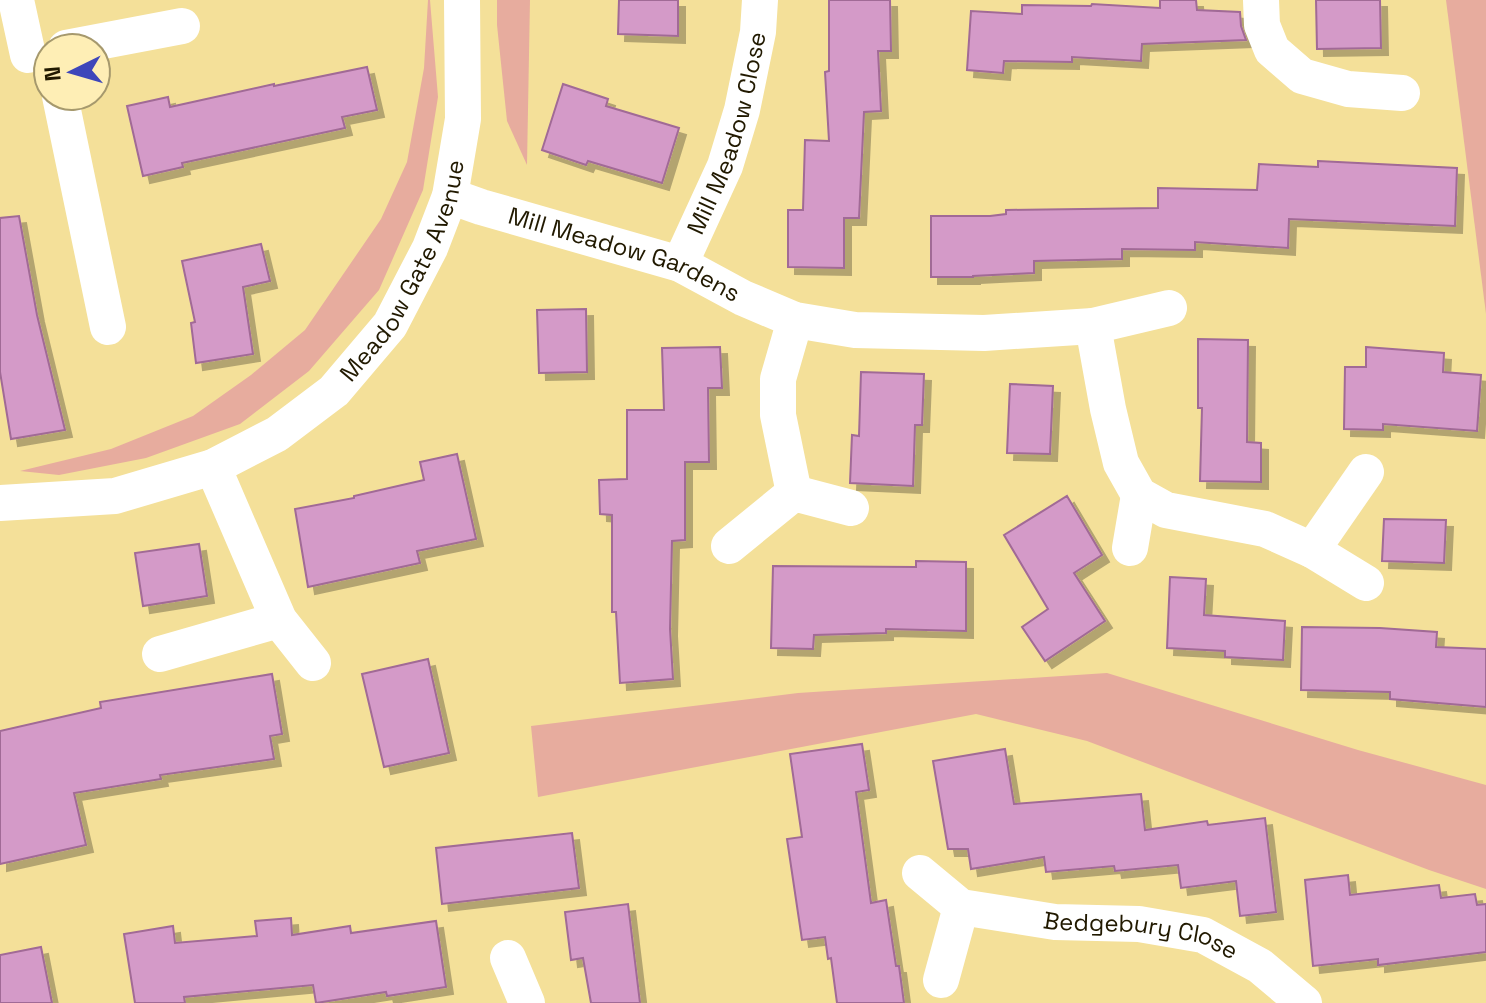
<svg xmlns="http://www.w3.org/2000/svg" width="1486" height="1003" viewBox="0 0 1486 1003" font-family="'Space Grotesk',sans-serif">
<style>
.green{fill:#e7ac9e}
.building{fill:#d49ac8;stroke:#a16a96;stroke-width:2;filter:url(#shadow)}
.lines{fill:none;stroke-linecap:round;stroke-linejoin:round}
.street{stroke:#fff;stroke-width:36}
.labels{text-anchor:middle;stroke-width:6;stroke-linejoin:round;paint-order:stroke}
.street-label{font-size:24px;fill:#211900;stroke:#feeeb5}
</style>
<defs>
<filter id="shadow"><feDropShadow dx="7" dy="7" stdDeviation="0" flood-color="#0004"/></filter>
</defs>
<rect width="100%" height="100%" fill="#f4e099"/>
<!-- green -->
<g class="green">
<path d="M 428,0 L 430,0 L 438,97 L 423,190 L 379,290 L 309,371 L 240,424 L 146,458 L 59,475 L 20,471 L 111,449 L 193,416 L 251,375 L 305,330 L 381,219 L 407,162 L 424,68 Z"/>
<path d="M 497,0 L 530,0 L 527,165 L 507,121 L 497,25 Z"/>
<path d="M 1446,0 L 1486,0 L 1486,314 Z"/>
<path d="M 1107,673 L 1358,750 L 1486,785 L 1486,889 L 1429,870 L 1087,741 L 976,714 L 538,797 L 531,726 L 798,693 Z"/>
</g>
<!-- building -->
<g class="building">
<path d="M 619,0 L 678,0 L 678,36 L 618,34 Z"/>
<path d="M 829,0 L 890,0 L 891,51 L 878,51 L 881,111 L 864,112 L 859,218 L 844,218 L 844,268 L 788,267 L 788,210 L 803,210 L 805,140 L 829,141 L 825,72 L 829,71 Z"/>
<path d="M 1160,0 L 1196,0 L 1197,10 L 1240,12 L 1241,26 L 1246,40 L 1142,44 L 1141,61 L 1072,57 L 1072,62 L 1004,61 L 1003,73 L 967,70 L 971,11 L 1022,14 L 1022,5 L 1091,6 L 1092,4 L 1160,8 Z"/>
<path d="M 1316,0 L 1380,0 L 1381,48 L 1317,49 Z"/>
<path d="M 367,67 L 377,110 L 342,117 L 345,128 L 182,163 L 183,167 L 143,176 L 127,106 L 168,97 L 170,107 L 274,84 L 274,86 Z"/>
<path d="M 563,84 L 608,99 L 606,106 L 679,128 L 662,183 L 588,161 L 586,165 L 542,150 Z"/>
<path d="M 1318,161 L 1457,168 L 1455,226 L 1289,219 L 1288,248 L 1195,242 L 1195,250 L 1122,249 L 1122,259 L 1034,261 L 1034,273 L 973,276 L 973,277 L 931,277 L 931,216 L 990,216 L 1006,214 L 1006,210 L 1158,208 L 1158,188 L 1257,190 L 1259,164 L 1318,167 Z"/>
<path d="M 19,216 L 37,315 L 65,430 L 11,439 L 0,372 L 0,218 Z"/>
<path d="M 261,244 L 270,281 L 243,287 L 253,354 L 196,363 L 191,323 L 195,322 L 182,261 Z"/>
<path d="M 586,309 L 587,372 L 539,373 L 537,310 Z"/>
<path d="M 1198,339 L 1248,340 L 1247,442 L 1261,443 L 1261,482 L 1200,481 L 1202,408 L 1198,408 Z"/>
<path d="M 720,347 L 722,388 L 708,388 L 709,462 L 685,462 L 685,540 L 672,541 L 670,629 L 673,679 L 620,683 L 616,612 L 612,612 L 612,515 L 600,514 L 599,480 L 627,479 L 627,410 L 664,410 L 662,348 Z"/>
<path d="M 1366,347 L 1444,353 L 1443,372 L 1481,375 L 1477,431 L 1383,424 L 1383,430 L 1344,429 L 1345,367 L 1366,367 Z"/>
<path d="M 861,372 L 924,374 L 922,425 L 915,425 L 913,486 L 850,483 L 852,435 L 859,436 Z"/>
<path d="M 1010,384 L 1053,386 L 1050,454 L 1007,453 Z"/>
<path d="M 457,454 L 476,539 L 417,551 L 420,563 L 308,587 L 295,509 L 354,498 L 354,496 L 424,480 L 420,462 Z"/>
<path d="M 1067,496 L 1102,555 L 1074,573 L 1105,621 L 1045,661 L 1022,627 L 1048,609 L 1004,535 Z"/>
<path d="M 1384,519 L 1446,520 L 1444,563 L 1382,561 Z"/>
<path d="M 199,544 L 207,596 L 143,606 L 135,553 Z"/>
<path d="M 916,561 L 966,562 L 966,631 L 886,629 L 886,633 L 814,635 L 813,649 L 771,648 L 773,566 L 916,567 Z"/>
<path d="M 1170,577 L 1206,579 L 1204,615 L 1285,621 L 1283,660 L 1225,657 L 1225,651 L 1167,648 Z"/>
<path d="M 1302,627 L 1380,628 L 1437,632 L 1436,647 L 1486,649 L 1486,707 L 1390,699 L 1390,692 L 1301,690 Z"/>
<path d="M 428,659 L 449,753 L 384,767 L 362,674 Z"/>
<path d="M 272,674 L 282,734 L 270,736 L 274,759 L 160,775 L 161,779 L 74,793 L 86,845 L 0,864 L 0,731 L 101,708 L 100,702 Z"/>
<path d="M 862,744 L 869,790 L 856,792 L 871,903 L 886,900 L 896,966 L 899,966 L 904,1003 L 837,1003 L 831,958 L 828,959 L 825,937 L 802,940 L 787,839 L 802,837 L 790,754 Z"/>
<path d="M 1005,749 L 1014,804 L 1141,794 L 1145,830 L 1207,821 L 1208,825 L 1265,818 L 1276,912 L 1240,916 L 1236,881 L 1181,888 L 1178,865 L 1115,871 L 1114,866 L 1046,872 L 1044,857 L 971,869 L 968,849 L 948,849 L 933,761 Z"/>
<path d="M 572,833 L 579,888 L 442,904 L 436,848 Z"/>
<path d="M 1348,875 L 1350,895 L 1439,885 L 1441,898 L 1475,894 L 1477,905 L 1486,904 L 1486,952 L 1378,965 L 1378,959 L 1313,966 L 1305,880 Z"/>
<path d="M 628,904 L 640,1003 L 591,1003 L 583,958 L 571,960 L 565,912 Z"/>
<path d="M 291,918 L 292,935 L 350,926 L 351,933 L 436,921 L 446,987 L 387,996 L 386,992 L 316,1003 L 313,985 L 184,997 L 185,1003 L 135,1003 L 124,934 L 173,926 L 175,943 L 257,936 L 255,921 Z"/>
<path d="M 41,947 L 52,1003 L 0,1003 L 0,955 Z"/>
</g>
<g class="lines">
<!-- street -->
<g class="street">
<path d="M 16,0 L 28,55"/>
<path d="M 1261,0 L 1262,25 L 1272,50 L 1302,76 L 1348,89 L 1402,93"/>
<path d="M 66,48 L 182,26"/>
<path d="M 60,96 L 108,327"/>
<path id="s1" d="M 450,196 L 481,207 L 680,264 L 743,298 L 795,320 L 855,330 L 984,333 L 1093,326 L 1169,308"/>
<path id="s2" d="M 680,264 L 725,166 L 742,110 L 758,32 L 760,0"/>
<path d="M 1093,326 L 1108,409 L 1121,463 L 1139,495 L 1166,510 L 1265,529 L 1312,550"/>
<path d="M 213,467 L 279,620 L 313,663"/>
<path d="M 1366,472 L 1312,550 L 1366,583"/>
<path d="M 794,493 L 778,415 L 778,379 L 795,320"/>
<path id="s3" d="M 0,503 L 115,496 L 213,467 L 277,434 L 334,391 L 390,325 L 430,248 L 450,196 L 463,119 L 462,0"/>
<path d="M 729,546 L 794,493 L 851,508"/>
<path d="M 1130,548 L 1139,495"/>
<path d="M 160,654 L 279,620"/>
<path id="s4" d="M 920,873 L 961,907 L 1055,922 L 1139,924 L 1203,935 L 1260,966 L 1304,1003"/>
<path d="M 508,958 L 527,1003"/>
<path d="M 941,980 L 961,907"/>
</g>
</g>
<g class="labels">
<!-- street labels -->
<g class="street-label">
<text dy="8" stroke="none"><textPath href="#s2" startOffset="140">Mill Meadow Close</textPath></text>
<text dy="8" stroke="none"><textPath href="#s1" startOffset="184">Mill Meadow Gardens</textPath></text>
<text dy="8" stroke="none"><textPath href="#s3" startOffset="502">Meadow Gate Avenue</textPath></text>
<text dy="8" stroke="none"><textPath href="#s4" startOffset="236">Bedgebury Close</textPath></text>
</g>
</g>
<!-- north arrow -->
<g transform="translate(72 72) rotate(265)"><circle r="38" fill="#feeeb5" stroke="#a6996d" stroke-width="2"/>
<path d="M0-6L14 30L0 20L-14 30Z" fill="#3e46ba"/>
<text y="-12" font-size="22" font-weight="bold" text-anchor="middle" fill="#211900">N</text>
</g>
</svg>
